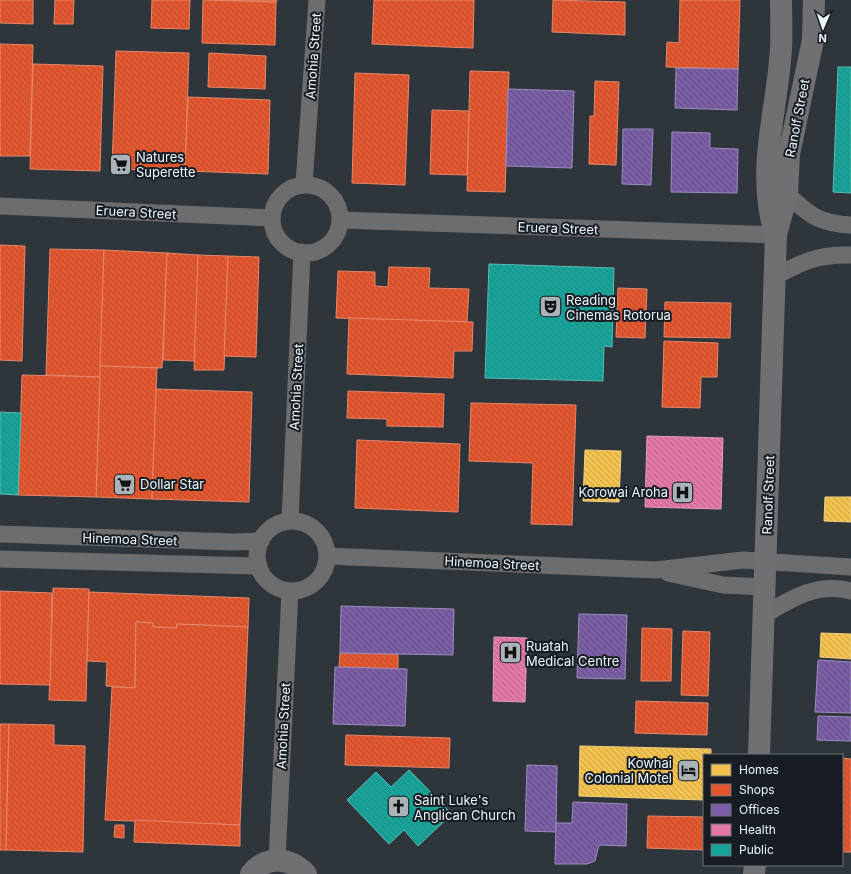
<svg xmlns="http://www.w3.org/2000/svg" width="851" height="874" viewBox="0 0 851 874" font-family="Inter,sans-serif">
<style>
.homes{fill:url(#homes-back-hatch);stroke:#f0d182}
.shops{fill:url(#shops-back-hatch);stroke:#e7876c}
.offices{fill:url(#offices-back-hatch);stroke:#9d8cc0}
.health{fill:url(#health-back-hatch);stroke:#e69dc1}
.public{fill:url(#public-back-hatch);stroke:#57bcb6}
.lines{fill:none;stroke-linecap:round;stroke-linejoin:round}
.minor{stroke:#6e6d6e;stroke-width:17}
.secondary{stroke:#707072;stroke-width:22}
.labels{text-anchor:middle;stroke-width:4;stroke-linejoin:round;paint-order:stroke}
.street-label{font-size:13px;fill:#edf6fc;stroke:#171d22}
.poi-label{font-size:13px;fill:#edf6fc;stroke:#171d22;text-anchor:start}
</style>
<defs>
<pattern id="homes-back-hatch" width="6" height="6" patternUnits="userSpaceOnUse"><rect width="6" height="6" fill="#f2c14e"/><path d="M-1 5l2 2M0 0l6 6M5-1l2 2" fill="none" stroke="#c7a34e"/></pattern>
<pattern id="shops-back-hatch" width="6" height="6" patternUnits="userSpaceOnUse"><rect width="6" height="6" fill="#e4572e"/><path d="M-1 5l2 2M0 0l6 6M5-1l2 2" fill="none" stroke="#ad5238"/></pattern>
<pattern id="offices-back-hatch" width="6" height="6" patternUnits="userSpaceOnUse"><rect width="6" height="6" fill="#7b5ea7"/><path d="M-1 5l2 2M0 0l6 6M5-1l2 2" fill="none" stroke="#5c5270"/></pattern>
<pattern id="health-back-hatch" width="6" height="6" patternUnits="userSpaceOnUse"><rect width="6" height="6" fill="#e377a8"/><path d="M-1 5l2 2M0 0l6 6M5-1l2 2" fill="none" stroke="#b46a8c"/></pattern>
<pattern id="public-back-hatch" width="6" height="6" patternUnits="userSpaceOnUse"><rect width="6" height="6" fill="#17a398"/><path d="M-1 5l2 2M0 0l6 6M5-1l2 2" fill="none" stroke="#258881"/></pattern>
</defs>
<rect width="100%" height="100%" fill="#2f363b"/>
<!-- homes -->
<g class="homes">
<path d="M 585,450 L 621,451 L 619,502 L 583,501 Z"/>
<path d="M 825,497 L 851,497 L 851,522 L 824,521 Z"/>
<path d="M 821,633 L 851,634 L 851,659 L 820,657 Z"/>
<path d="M 580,746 L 711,749 L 711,755 L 704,755 L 704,800 L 579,796 Z"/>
</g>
<!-- shops -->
<g class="shops">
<path d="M 0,0 L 33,0 L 33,24 L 0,23 Z"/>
<path d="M 55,0 L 74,0 L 73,24 L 54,24 Z"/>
<path d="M 152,0 L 190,0 L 189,29 L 151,28 Z"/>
<path d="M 203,0 L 276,2 L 275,45 L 202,43 Z"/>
<path d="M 220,0 L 277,0 L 276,2 Z"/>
<path d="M 374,0 L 474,0 L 473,48 L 372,44 Z"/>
<path d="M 553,0 L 625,2 L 625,35 L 552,32 Z"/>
<path d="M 680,0 L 740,0 L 738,69 L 666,67 L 667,42 L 679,43 Z"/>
<path d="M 0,44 L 33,45 L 30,156 L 0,156 Z"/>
<path d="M 116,51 L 189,53 L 185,171 L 112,169 Z"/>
<path d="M 209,53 L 266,56 L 265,89 L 208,87 Z"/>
<path d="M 33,64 L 103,66 L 100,171 L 30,169 Z"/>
<path d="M 470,71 L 509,72 L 505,192 L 467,191 Z"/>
<path d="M 355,73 L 409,75 L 405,185 L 352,183 Z"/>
<path d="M 595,81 L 619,82 L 616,165 L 589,164 L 590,116 L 594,116 Z"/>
<path d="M 188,97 L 270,100 L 268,174 L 185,171 Z"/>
<path d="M 432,110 L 469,111 L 467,175 L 430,174 Z"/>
<path d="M 0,245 L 25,246 L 22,361 L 0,360 Z"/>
<path d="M 50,249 L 104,250 L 100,377 L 46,375 Z"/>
<path d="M 104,250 L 167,253 L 162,368 L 100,366 Z"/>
<path d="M 167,253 L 198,255 L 195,361 L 163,360 Z"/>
<path d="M 198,255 L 228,256 L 224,370 L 194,370 Z"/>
<path d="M 228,256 L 259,257 L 256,357 L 224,356 Z"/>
<path d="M 389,267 L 430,268 L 429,288 L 469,289 L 467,322 L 336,318 L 338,271 L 375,272 L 375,286 L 388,287 Z"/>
<path d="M 618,288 L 647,289 L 645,338 L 616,337 Z"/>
<path d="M 665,302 L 731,303 L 730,338 L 664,337 Z"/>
<path d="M 349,318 L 473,322 L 472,351 L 454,351 L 453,378 L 347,374 Z"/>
<path d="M 664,341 L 718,343 L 717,377 L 701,377 L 700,408 L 662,407 Z"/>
<path d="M 100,366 L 157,368 L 152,499 L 96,497 Z"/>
<path d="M 22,375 L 100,377 L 96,497 L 18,495 Z"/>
<path d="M 156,389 L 252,392 L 249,502 L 152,499 Z"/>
<path d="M 348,391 L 444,394 L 443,427 L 387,426 L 387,419 L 347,418 Z"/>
<path d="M 471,403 L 576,405 L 572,525 L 531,524 L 533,463 L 469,461 Z"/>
<path d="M 357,440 L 460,444 L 458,512 L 355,508 Z"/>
<path d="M 53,588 L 89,589 L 86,701 L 49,700 Z"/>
<path d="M 0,591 L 52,593 L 50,685 L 0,684 Z"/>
<path d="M 89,592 L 249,598 L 248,627 L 177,624 L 177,628 L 153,627 L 153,623 L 136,622 L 135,688 L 106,686 L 107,662 L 87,661 Z"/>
<path d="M 136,622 L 153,623 L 153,627 L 177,628 L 177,624 L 248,627 L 240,825 L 105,820 L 112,687 L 135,688 Z"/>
<path d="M 642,628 L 672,629 L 671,681 L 641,681 Z"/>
<path d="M 683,631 L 710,632 L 708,696 L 681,695 Z"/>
<path d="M 340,653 L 398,654 L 398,669 L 339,667 Z"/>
<path d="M 636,701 L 708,703 L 707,735 L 635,733 Z"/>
<path d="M 0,724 L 9,724 L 6,850 L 0,850 Z"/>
<path d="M 9,724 L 54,725 L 54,745 L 85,746 L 83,852 L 6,850 Z"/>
<path d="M 346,735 L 450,738 L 449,768 L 345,765 Z"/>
<path d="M 842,758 L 851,759 L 851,852 L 844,852 L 842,854 Z"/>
<path d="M 648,816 L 704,817 L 704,850 L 647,848 Z"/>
<path d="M 135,820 L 240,825 L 240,846 L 134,842 Z"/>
<path d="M 115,825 L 124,825 L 124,838 L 114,837 Z"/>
</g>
<!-- offices -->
<g class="offices">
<path d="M 676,68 L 738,69 L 737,110 L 675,108 Z"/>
<path d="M 508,89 L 574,91 L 572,168 L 506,166 Z"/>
<path d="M 623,129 L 653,129 L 651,185 L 622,184 Z"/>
<path d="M 672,132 L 710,133 L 710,148 L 738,149 L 737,193 L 671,192 Z"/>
<path d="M 341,606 L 454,609 L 453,655 L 340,653 Z"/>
<path d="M 579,614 L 627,615 L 625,679 L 577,678 Z"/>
<path d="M 818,660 L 851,662 L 851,713 L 815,712 Z"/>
<path d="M 335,667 L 407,669 L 405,726 L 333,724 Z"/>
<path d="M 818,716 L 851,717 L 851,741 L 817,740 Z"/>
<path d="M 527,765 L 557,766 L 556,832 L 525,831 Z"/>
<path d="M 573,802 L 627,804 L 626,846 L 599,845 L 595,861 L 587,864 L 555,864 L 556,823 L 572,823 Z"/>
</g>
<!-- health -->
<g class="health">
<path d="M 647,436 L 723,438 L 721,509 L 645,507 Z"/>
<path d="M 494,637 L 527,638 L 525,702 L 493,701 Z"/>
</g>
<!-- public -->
<g class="public">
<path d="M 838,67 L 851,67 L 851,193 L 833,192 Z"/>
<path d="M 489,264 L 614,268 L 612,347 L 604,346 L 603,381 L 485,378 Z"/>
<path d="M 0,412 L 21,413 L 18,495 L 0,494 Z"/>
<path d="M 409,770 L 452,814 L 418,846 L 404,830 L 389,844 L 347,800 L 376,772 L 391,787 Z"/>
</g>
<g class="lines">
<!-- minor -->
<g class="minor">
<path d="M 304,184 L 317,0"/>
<circle cx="306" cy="219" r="34"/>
<path d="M 787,194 C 809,215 820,224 851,225"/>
<path d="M 0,206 L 272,218"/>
<path d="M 340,220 L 776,235"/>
<path d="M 774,277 C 802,262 818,254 851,255"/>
<path d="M 290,521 L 302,252"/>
<circle cx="292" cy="556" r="35"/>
<path d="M 0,534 L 233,542 L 261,541"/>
<path d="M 327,556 L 656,570 L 743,560 L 851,567"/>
<path d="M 0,559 L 259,566"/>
<path d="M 668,573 L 723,585 L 765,587"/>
<path d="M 764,615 C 792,598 818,582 851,591"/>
<path d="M 277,860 L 290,591"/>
</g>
<!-- secondary -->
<g class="secondary">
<path d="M 775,234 C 756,166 777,115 781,49 C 782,33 781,16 781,0"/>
<path d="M 759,755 L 776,235 L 787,194 L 789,154 L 813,40 L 814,0"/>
<path d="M 251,874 C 266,855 290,857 306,874"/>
<path d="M 754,874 L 755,865"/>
</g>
</g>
<!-- icons -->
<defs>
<symbol id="supermarket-square" viewBox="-11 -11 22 22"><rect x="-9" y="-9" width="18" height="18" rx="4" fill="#aab3b8" stroke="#171d22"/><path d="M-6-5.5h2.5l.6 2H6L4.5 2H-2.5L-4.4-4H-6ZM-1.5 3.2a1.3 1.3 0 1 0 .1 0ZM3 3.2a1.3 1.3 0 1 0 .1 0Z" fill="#111"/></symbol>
<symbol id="theatre-square" viewBox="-11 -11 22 22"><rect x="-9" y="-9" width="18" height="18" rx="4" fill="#aab3b8" stroke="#171d22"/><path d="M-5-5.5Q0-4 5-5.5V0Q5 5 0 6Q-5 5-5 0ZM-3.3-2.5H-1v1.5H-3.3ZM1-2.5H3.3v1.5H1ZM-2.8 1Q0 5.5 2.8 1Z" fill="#111"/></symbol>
<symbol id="hospital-square" viewBox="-11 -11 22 22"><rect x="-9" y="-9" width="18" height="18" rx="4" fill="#aab3b8" stroke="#171d22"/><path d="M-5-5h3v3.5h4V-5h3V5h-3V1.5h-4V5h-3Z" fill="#111"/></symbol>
<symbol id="hotel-square" viewBox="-11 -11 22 22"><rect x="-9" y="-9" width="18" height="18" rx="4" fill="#aab3b8" stroke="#171d22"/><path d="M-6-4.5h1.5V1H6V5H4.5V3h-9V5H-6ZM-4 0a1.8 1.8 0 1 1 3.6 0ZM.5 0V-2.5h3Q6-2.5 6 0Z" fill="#111"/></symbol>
<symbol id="church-square" viewBox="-11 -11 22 22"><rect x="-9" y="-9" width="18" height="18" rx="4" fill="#aab3b8" stroke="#171d22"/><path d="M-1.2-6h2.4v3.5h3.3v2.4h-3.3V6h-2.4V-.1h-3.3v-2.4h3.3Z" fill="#111"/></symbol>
</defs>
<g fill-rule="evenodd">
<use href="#supermarket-square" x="108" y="152" width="25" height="25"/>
<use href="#theatre-square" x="538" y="294" width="25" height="25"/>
<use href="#supermarket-square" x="112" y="472" width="25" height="25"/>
<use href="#hospital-square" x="670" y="480" width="25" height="25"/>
<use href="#hospital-square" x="498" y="640" width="25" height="25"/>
<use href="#hotel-square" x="676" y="758" width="25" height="25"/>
<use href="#church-square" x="386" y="794" width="25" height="25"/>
</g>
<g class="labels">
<!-- street labels -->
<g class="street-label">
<text transform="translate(313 56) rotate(-86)" y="5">Amohia Street</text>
<text transform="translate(797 118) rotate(-79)" y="5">Ranolf Street</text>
<text transform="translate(136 212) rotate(3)" y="5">Eruera Street</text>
<text transform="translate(558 228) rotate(2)" y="5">Eruera Street</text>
<text transform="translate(296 387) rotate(-87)" y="5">Amohia Street</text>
<text transform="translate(768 495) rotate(-88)" y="5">Ranolf Street</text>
<text transform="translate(130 539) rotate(2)" y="5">Hinemoa Street</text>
<text transform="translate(492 563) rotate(3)" y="5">Hinemoa Street</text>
<text transform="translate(283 726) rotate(-87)" y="5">Amohia Street</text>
</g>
<!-- poi labels -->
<g class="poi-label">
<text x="136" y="162">Natures<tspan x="136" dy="15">Superette</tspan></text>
<text x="566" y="305">Reading<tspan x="566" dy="15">Cinemas Rotorua</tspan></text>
<text x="140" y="489">Dollar Star</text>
<text x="668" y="497" text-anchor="end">Korowai Aroha</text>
<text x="526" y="651">Ruatah<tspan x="526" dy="15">Medical Centre</tspan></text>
<text x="672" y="768" text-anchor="end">Kowhai<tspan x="672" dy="15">Colonial Motel</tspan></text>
<text x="414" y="805">Saint Luke's<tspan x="414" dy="15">Anglican Church</tspan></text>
</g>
</g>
<!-- legend -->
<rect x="703" y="754" width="140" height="112" fill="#171d22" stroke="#6d7479"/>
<rect x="711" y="764" width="20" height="12" fill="#f2c14e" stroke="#6d7479"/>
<text x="739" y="774" font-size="12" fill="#edf6fc">Homes</text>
<rect x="711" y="784" width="20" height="12" fill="#e4572e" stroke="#6d7479"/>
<text x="739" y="794" font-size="12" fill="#edf6fc">Shops</text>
<rect x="711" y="804" width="20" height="12" fill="#7b5ea7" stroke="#6d7479"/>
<text x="739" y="814" font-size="12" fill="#edf6fc">Offices</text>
<rect x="711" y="824" width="20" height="12" fill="#e377a8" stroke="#6d7479"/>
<text x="739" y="834" font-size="12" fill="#edf6fc">Health</text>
<rect x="711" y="844" width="20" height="12" fill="#17a398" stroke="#6d7479"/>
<text x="739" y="854" font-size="12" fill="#edf6fc">Public</text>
<!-- north arrow -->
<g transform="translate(823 28) rotate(182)" stroke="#171d22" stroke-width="3" paint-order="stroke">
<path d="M0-3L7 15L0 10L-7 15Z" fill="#edf6fc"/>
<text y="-6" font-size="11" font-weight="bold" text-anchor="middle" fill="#edf6fc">N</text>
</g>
</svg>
